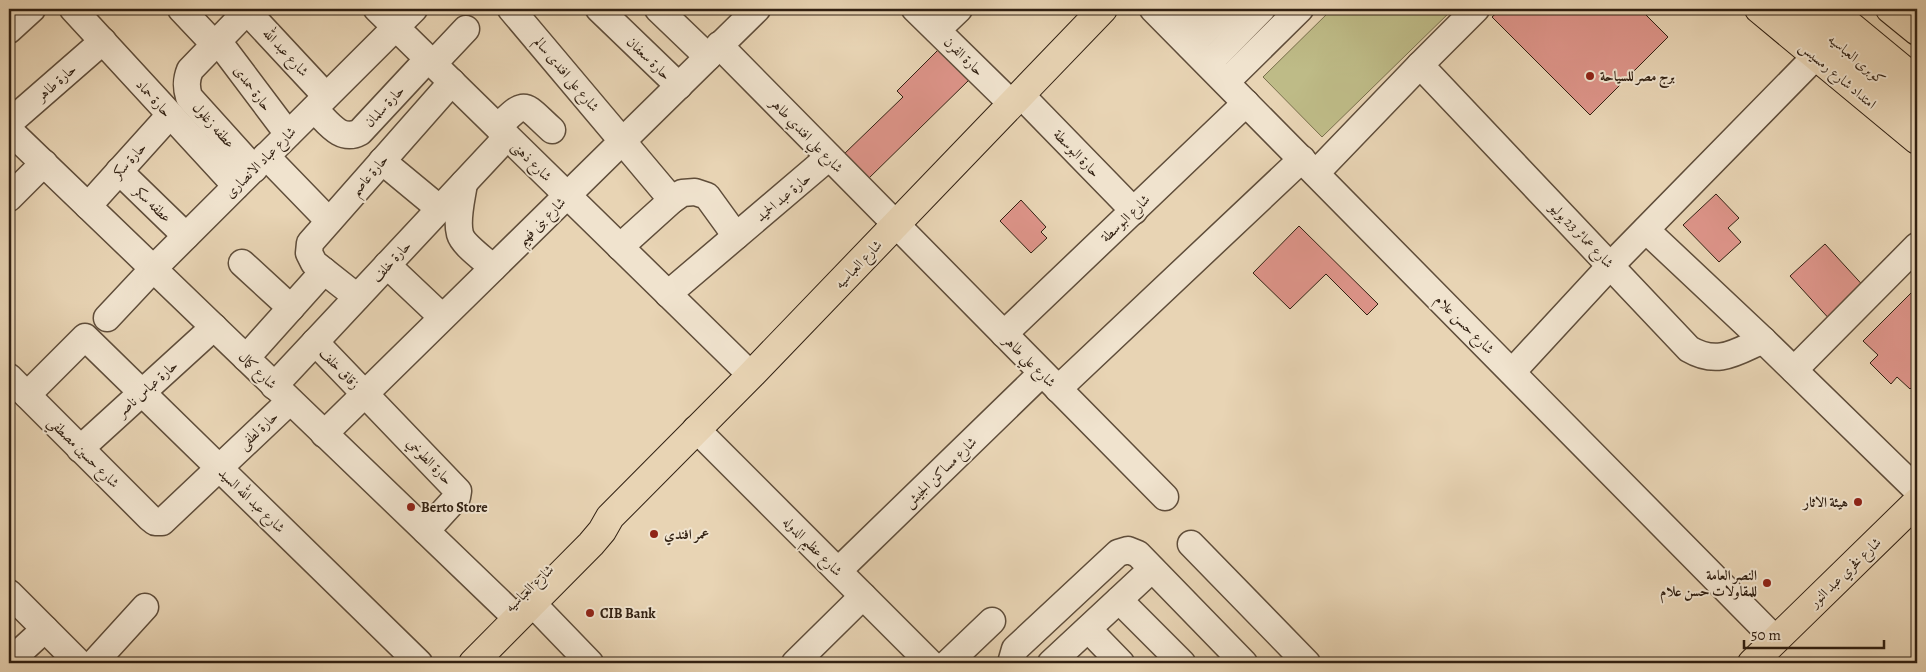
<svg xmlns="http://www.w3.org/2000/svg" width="1926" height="672" viewBox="0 0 1926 672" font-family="Alegreya,Amiri,serif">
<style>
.grass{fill:#bebb87;stroke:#786e4c}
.building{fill:#dd9489;stroke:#312012}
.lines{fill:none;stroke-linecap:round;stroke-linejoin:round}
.minor-casing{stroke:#5f4d3a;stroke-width:29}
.major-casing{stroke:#312012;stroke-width:30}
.minor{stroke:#f0e3ce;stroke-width:26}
.major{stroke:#e8d4b4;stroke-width:28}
.poi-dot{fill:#8f2418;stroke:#f0e3ce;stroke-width:2}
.labels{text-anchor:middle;stroke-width:4;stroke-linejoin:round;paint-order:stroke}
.street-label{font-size:14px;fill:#312012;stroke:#f0e3ce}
.poi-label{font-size:14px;font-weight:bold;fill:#312012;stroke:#f0e3ce;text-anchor:start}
</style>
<rect width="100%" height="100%" fill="#e8d4b4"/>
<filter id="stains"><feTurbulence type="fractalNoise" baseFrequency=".004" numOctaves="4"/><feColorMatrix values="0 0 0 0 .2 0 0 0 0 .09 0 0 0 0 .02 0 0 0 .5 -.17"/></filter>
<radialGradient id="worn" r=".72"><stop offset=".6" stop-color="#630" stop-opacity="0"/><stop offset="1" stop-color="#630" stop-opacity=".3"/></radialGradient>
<!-- grass -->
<path class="grass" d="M 1332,9 L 1453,9 L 1322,137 L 1263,77 Z"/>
<!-- building -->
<g class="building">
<path d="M 1501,9 L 1640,9 L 1668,37 L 1590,115 L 1492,17 Z"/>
<path d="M 940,48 L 970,79 L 867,180 L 843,155 L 903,97 L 897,91 Z"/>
<path d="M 1716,194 L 1739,218 L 1728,228 L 1741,242 L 1719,262 L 1683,225 Z"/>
<path d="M 1021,200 L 1046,227 L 1041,232 L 1047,238 L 1031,253 L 1000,221 Z"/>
<path d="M 1299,226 L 1378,304 L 1367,315 L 1326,274 L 1290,309 L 1253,273 Z"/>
<path d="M 1825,244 L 1868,291 L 1833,323 L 1790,276 Z"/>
<path d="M 1917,287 L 1917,382 L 1910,389 L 1897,377 L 1891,384 L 1870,363 L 1878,355 L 1863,341 Z"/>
</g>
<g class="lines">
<defs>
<g id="minor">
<path d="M 73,9 L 236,186"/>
<path d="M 181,9 L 215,45"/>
<path d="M 245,9 L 326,96"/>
<path d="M 377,9 L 751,375"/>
<path d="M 511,9 L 672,200"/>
<path d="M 599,9 L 679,86"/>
<path d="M 658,9 L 708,57"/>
<path d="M 915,9 L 1012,104"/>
<path d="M 1153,9 L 1776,640"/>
<path d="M 247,11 L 190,70 C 186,80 186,87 189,97 L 254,169"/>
<path d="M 1173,28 L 1192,9"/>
<path d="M 9,30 L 32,9"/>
<path d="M 937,30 L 959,9"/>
<path d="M 218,41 L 288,134"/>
<path d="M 719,45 L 1165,497"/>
<path d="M 1190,46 L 1227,9"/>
<path d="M 433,64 L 466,29"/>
<path d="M 1208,64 L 1262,9"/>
<path d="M 1420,65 L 1689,349 C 1718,366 1736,352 1763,340"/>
<path d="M 1226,82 L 1300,9"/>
<path d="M 1021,95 L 1134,211"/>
<path d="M 314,109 C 327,121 340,143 360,132 L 428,59"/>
<path d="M 9,123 L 103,41"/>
<path d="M 498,127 C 527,98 523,104 552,130"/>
<path d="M 9,130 L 507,609"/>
<path d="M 266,156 L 329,221"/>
<path d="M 382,161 L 440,209"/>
<path d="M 119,171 L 186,236"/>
<path d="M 1316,173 L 1420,65 L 1476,9"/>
<path d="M 464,183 C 462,198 456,219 460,234 C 463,245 485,260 493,268"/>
<path d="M 9,198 L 44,163"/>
<path d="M 88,206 L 170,115"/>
<path d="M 1646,230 L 1763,340 L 1917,490"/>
<path d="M 620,247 L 672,200 L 682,193 L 695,192 L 707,196 L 736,236"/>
<path d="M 242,263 L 291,308"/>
<path d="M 387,265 L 442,317"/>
<path d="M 668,294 L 829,157"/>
<path d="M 357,297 L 314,263 L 309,253 L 310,243 L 452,82"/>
<path d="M 107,318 L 153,269 L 414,9"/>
<path d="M 1004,334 L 1246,103"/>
<path d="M 315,342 L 458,491 L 457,497 L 426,531"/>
<path d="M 246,358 L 324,271"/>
<path d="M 1794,370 L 1917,246"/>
<path d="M 1512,372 L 1611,265 L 1815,57"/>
<path d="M 9,377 L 150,518 L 155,522 L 162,522 L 290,401"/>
<path d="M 274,386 L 507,137"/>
<path d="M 1058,389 L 1302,159"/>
<path d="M 27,395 L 85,337 L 419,663"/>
<path d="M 696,429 L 930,663"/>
<path d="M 324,434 L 757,9"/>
<path d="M 80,449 L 214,327"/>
<path d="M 1191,544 L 1307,663"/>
<path d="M 838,571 L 1042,373"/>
<path d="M 9,593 L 79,663"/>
<path d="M 1119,600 L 1182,663"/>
<path d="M 533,604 L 590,663"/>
<path d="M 1088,629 L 1121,663"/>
<path d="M 9,662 L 45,629"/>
<path d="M 94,663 L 145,607"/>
<path d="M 795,663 L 863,596"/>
<path d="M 948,663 L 992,621"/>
<path d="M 1011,663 L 1015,649 L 1118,553 L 1128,550 L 1138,554 L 1244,663"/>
<path d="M 1051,663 L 1152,569"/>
</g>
<g id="major">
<path d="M 1759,9 L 1917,140"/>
<path d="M 1797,9 L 1917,110"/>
<path d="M 1830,9 L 1917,81"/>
<path d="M 1890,9 L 1917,31"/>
<path d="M 473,663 L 591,544 L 602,531 L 610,517 L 751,375 L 1103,9"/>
<path d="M 1752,663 L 1917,502"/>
</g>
</defs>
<!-- minor casing -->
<use href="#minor" class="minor-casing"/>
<!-- major casing -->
<use href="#major" class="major-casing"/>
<!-- minor -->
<use href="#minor" class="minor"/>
<!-- major -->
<use href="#major" class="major"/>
</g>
<!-- markers -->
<g class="poi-dot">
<circle cx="1590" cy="76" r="5"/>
<circle cx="1858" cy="502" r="5"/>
<circle cx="411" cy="507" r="5"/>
<circle cx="654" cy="534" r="5"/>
<circle cx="1767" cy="583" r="5"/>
<circle cx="590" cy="613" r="5"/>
</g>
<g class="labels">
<!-- street labels -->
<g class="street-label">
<text transform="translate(286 52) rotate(47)" y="5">شارع عبد الله</text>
<text transform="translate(964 56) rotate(44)" y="5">حارة الفرن</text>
<text transform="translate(649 58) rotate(44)" y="5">حارة سعفان</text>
<text transform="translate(1857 59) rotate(40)" y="5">كوبرى العباسيه</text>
<text transform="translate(567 74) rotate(50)" y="5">شارع على افندى سالم</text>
<text transform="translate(1838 75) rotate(40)" y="5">امتداد شارع رمسيس</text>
<text transform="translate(56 82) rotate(-41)" y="5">حارة طاهر</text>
<text transform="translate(253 88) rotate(53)" y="5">حارة حمدى</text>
<text transform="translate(154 98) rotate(48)" y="5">حارة حماد</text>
<text transform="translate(384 106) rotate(-47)" y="5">حارة سلمان</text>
<text transform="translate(214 125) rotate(48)" y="5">عطفه زغلول</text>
<text transform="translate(807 135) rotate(46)" y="5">شارع علي افندي طاهر</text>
<text transform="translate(1077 153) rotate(46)" y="5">حارة البوسطة</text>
<text transform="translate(129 160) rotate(-48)" y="5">حارة سكر</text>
<text transform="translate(532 161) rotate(45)" y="5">شارع ذهنى</text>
<text transform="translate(260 162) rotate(-45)" y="5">شارع عباد الانصارى</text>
<text transform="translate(369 175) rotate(-49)" y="5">حارة عاصم</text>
<text transform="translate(783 197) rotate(-40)" y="5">حارة عبد الحميد</text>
<text transform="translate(153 204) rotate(44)" y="5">عطفه سكر</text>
<text transform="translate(1125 218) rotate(-44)" y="5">شارع البوسطة</text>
<text transform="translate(541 221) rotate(-45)" y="5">شارع بنى فهيم</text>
<text transform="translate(1582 235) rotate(46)" y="5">شارع عمائر 23 يوليو</text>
<text transform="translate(391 261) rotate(-47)" y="5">حارة خلف</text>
<text transform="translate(858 264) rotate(-46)" y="5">شارع العباسيه</text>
<text transform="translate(1465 324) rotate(45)" y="5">شارع حسن علام</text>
<text transform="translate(1030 361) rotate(45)" y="5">شارع علي طاهر</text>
<text transform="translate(340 368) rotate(46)" y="5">زقاق خلف</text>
<text transform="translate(258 370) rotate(44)" y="5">شارع كمال</text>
<text transform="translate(147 388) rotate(-42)" y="5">حارة عباس ناصر</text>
<text transform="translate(258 430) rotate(-43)" y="5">حارة لطفى</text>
<text transform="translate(84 452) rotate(45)" y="5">شارع حسين مصطفي</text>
<text transform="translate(430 461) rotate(46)" y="5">حارة الطوخي</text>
<text transform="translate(940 472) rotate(-44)" y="5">شارع مساكن الجيش</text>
<text transform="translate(252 500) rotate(44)" y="5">شارع عبد الله السيد</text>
<text transform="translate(813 546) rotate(45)" y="5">شارع عظيم الدوله</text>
<text transform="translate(1845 572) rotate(-44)" y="5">شارع فخري عبد النور</text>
<text transform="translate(529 588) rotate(-44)" y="5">شارع العباسيه</text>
</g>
<!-- poi labels -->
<g class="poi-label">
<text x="1600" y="81">برج مصر للسياحة</text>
<text x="1848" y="507" text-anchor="end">هيئة الاثار</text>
<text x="421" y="512">Berto Store</text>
<text x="664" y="539">عمر افندي</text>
<text x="1757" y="580" text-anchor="end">النصر العامة<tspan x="1757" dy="16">للمقاولات حسن علام</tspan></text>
<text x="600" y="618">CIB Bank</text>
</g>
</g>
<!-- margin -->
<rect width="1926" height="672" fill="none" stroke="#e8d4b4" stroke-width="30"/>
<rect x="10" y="10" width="1906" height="652" fill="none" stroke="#312012" stroke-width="2.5"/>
<rect x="15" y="15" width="1896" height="642" fill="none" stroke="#312012"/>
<!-- scale -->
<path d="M1744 640v8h140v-8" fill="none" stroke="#312012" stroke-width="2.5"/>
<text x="1751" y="640" font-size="15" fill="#312012" stroke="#f0e3ce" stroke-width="4" paint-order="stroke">50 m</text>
<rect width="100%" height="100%" filter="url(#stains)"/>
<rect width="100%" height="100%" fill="url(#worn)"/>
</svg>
